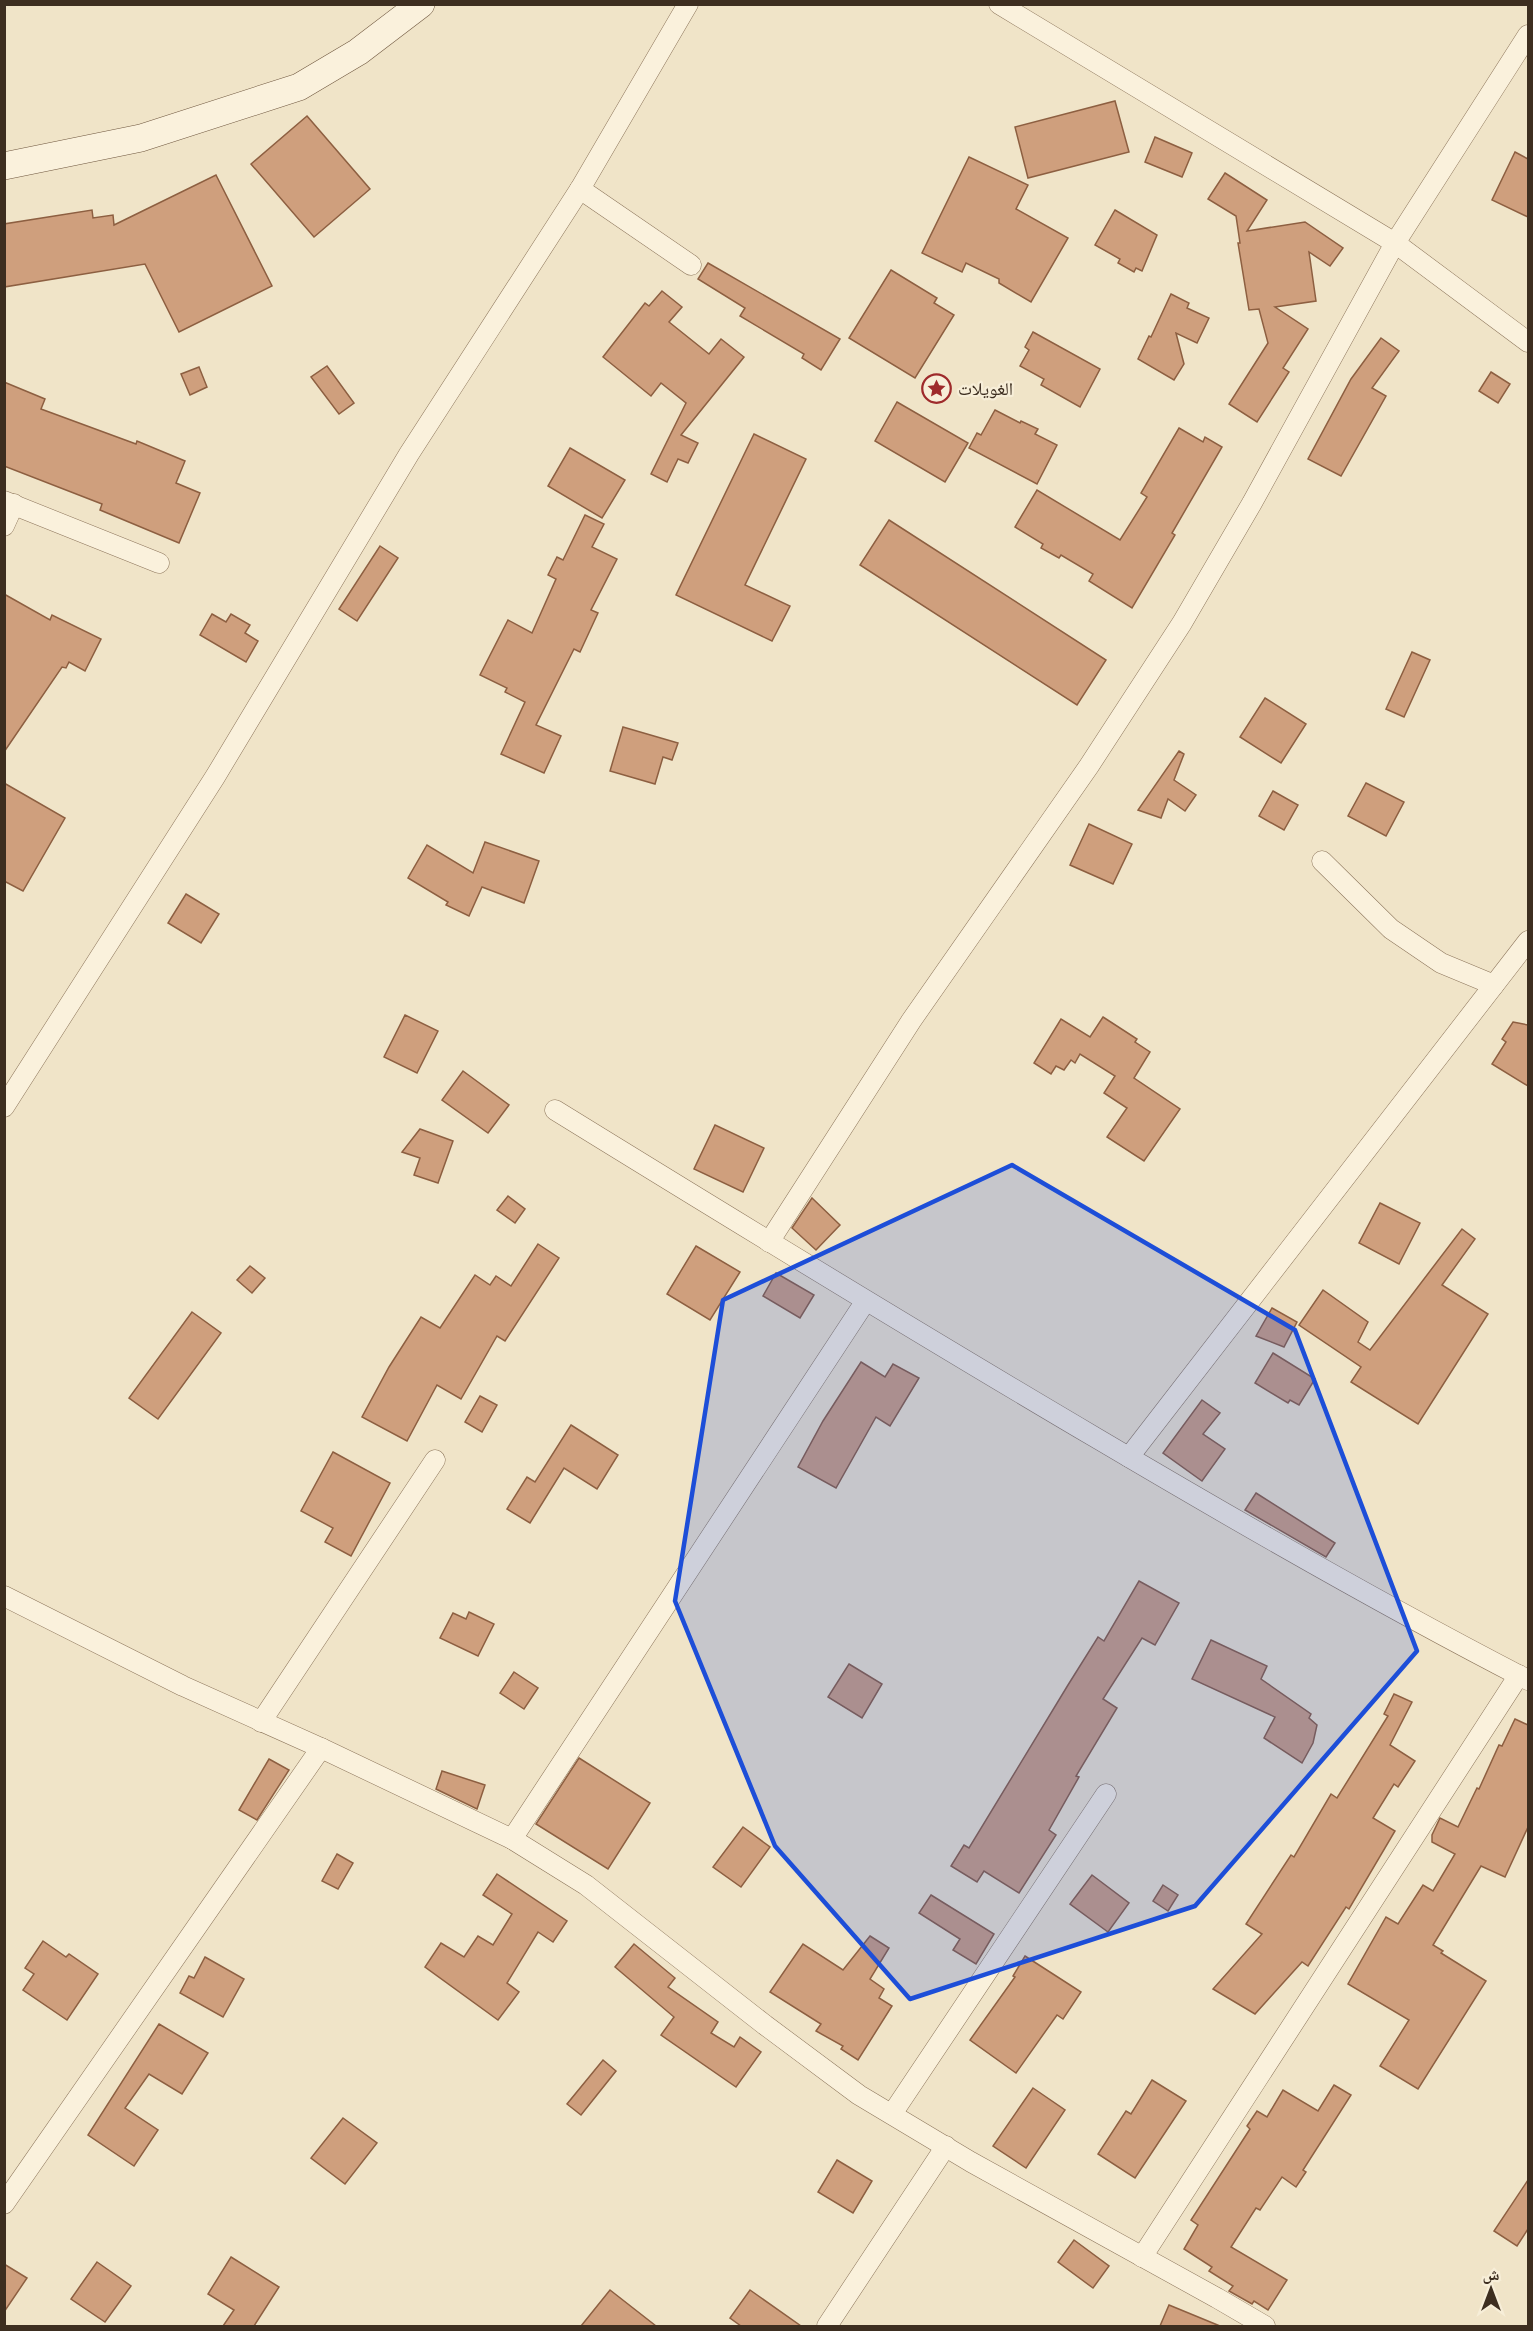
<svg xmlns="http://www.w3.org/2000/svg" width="1533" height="2331" viewBox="0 0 1533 2331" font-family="'Times New Roman','Noto Naskh Arabic',serif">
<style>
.building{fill:#cf9f7d;stroke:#8d5f41;stroke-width:1.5}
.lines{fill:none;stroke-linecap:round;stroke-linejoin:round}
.street-casing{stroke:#8d765c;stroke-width:21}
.secondary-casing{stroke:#6f573f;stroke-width:28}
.street{stroke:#faf1dc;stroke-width:20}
.secondary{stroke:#faf1dc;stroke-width:27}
.marked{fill:#1d4ed8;fill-opacity:0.2;stroke:#1d4ed8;stroke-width:4.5;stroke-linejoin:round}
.labels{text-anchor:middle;stroke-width:4.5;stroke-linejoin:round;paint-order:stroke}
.poi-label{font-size:18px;fill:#3d2e20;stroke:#f7eed8;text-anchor:start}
</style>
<rect width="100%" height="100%" fill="#f0e4c8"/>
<!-- building -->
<g class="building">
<path d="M 1115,101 L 1129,152 L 1028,178 L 1015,127 Z"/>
<path d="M 307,116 L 370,189 L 314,237 L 251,164 Z"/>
<path d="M 1155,137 L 1192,153 L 1182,177 L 1145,162 Z"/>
<path d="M 1515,152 L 1528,159 L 1528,217 L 1492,200 Z"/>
<path d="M 969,157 L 1028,185 L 1016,209 L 1068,238 L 1031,302 L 999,283 L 999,279 L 966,263 L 962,272 L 922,253 Z"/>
<path d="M 1225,173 L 1267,200 L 1247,231 L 1305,222 L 1343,248 L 1330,266 L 1309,252 L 1316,301 L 1275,307 L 1308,329 L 1283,368 L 1289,372 L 1257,422 L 1229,404 L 1268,343 L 1259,309 L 1249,310 L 1238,243 L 1240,243 L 1236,216 L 1208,199 Z"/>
<path d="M 216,175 L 272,286 L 179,332 L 145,264 L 4,287 L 4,224 L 92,210 L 93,218 L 113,215 L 114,225 Z"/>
<path d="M 1115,210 L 1157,235 L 1142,271 L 1136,268 L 1134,272 L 1118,263 L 1120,259 L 1095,245 Z"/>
<path d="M 708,263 L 840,339 L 821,370 L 802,358 L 804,354 L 740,316 L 745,308 L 698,279 Z"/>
<path d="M 891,270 L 937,298 L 934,303 L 954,315 L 915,378 L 849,338 Z"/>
<path d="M 662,291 L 682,307 L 669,322 L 709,354 L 721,339 L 744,357 L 681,435 L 698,443 L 688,463 L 678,459 L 667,482 L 651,474 L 686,403 L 661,383 L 651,396 L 603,357 L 645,303 L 649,306 Z"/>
<path d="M 1171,294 L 1189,303 L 1187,308 L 1209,318 L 1197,343 L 1176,333 L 1184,364 L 1174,380 L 1138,359 L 1149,336 L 1151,337 Z"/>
<path d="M 1033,332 L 1100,369 L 1080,407 L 1041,385 L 1044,379 L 1020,366 L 1029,350 L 1025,347 Z"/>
<path d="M 1381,338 L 1399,351 L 1372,388 L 1386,396 L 1341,476 L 1308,459 L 1351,379 Z"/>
<path d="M 327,366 L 354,403 L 339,414 L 311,377 Z"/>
<path d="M 199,367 L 207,387 L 190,395 L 181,374 Z"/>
<path d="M 1491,372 L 1510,384 L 1498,403 L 1479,391 Z"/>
<path d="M 4,382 L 45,399 L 41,409 L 136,444 L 137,441 L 185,461 L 176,483 L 200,493 L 179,543 L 100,510 L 102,504 L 4,466 Z"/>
<path d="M 897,402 L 968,443 L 945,482 L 875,441 Z"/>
<path d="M 995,410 L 1020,423 L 1021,421 L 1038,429 L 1035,434 L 1057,445 L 1037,484 L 969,448 L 977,433 L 981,435 Z"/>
<path d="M 1179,428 L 1203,442 L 1205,437 L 1222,447 L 1172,533 L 1175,535 L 1132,608 L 1089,581 L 1093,574 L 1061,555 L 1059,558 L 1041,548 L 1043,544 L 1015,527 L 1037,490 L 1120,540 L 1147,497 L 1141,493 Z"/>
<path d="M 754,434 L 806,459 L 745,585 L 790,606 L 772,641 L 676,595 Z"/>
<path d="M 570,448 L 625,480 L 602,518 L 548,486 Z"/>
<path d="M 585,515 L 604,524 L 592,547 L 617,559 L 591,610 L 598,613 L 580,652 L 574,649 L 536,725 L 561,736 L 544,773 L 501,754 L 525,702 L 505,692 L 507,688 L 480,675 L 508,620 L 532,633 L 556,579 L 548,575 L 557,557 L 563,560 Z"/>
<path d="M 889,520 L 1106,660 L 1077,705 L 860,565 Z"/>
<path d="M 380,546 L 398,558 L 357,621 L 339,609 Z"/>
<path d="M 4,594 L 50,620 L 52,615 L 101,639 L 85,671 L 69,662 L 66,668 L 62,667 L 4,752 Z"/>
<path d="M 212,614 L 226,622 L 231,614 L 250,625 L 245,633 L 258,641 L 246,662 L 200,635 Z"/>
<path d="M 1412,652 L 1430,660 L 1404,717 L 1386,709 Z"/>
<path d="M 1265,698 L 1306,724 L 1281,763 L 1240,737 Z"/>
<path d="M 623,727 L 678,743 L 672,760 L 663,757 L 655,784 L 610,771 Z"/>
<path d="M 1179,751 L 1184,754 L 1174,780 L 1196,795 L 1185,811 L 1168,799 L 1161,818 L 1138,810 Z"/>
<path d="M 4,783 L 65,818 L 23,891 L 4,881 Z"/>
<path d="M 1366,783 L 1404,802 L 1386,836 L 1348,816 Z"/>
<path d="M 1273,791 L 1298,805 L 1284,830 L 1259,816 Z"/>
<path d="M 1089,824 L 1132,844 L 1113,884 L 1070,865 Z"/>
<path d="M 485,842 L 539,861 L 524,903 L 482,887 L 469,916 L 446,905 L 448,902 L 408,878 L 427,845 L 473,873 Z"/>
<path d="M 186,894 L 219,914 L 201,943 L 168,923 Z"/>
<path d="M 405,1015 L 438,1031 L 417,1073 L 384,1057 Z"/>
<path d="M 1103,1017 L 1137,1039 L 1135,1042 L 1150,1052 L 1134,1078 L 1180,1109 L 1144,1161 L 1107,1137 L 1127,1108 L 1104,1093 L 1115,1076 L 1080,1054 L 1075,1063 L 1071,1060 L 1064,1070 L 1056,1066 L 1051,1074 L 1034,1063 L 1061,1019 L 1090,1037 Z"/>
<path d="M 1513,1022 L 1528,1025 L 1528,1086 L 1492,1064 L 1506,1042 L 1502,1039 Z"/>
<path d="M 463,1071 L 509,1105 L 488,1133 L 442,1100 Z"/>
<path d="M 715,1125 L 764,1148 L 743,1192 L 694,1169 Z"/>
<path d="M 420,1129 L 453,1141 L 438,1183 L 414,1175 L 420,1158 L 402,1152 Z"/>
<path d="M 508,1196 L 525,1209 L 515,1223 L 497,1210 Z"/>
<path d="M 812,1198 L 840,1225 L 816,1250 L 792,1228 Z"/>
<path d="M 1380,1203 L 1420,1223 L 1399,1264 L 1359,1243 Z"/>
<path d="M 1462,1229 L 1475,1239 L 1442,1285 L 1488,1314 L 1418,1424 L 1351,1382 L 1361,1367 L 1299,1325 L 1323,1290 L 1368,1322 L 1358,1342 L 1370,1350 Z"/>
<path d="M 538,1244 L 559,1258 L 505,1341 L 497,1336 L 461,1399 L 437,1385 L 407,1441 L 362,1417 L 389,1367 L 421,1317 L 440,1328 L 475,1275 L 490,1285 L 496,1276 L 511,1286 Z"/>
<path d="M 696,1246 L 740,1272 L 710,1320 L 667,1294 Z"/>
<path d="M 250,1266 L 265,1278 L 252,1293 L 237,1280 Z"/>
<path d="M 776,1273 L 814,1295 L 800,1318 L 763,1296 Z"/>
<path d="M 1272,1308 L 1297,1322 L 1284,1347 L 1256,1336 Z"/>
<path d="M 192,1312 L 221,1333 L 158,1419 L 129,1398 Z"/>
<path d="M 1273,1353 L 1315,1379 L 1299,1405 L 1290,1400 L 1288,1403 L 1255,1383 Z"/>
<path d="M 861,1362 L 885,1377 L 893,1364 L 919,1378 L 890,1426 L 876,1417 L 836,1488 L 798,1467 L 823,1421 Z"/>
<path d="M 480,1396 L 497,1405 L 482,1432 L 465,1422 Z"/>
<path d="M 1202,1400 L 1220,1413 L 1203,1434 L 1225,1449 L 1202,1481 L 1163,1453 Z"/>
<path d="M 571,1425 L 618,1455 L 597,1489 L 564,1468 L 530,1523 L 507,1509 L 527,1477 L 535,1482 Z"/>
<path d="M 333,1452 L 390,1483 L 351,1556 L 325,1542 L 333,1528 L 301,1511 Z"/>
<path d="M 1256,1493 L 1335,1543 L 1326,1557 L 1245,1510 Z"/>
<path d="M 1139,1581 L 1179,1603 L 1155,1645 L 1142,1638 L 1103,1699 L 1117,1708 L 1076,1776 L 1079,1777 L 1049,1830 L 1056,1835 L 1019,1893 L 984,1871 L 977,1882 L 951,1866 L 964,1845 L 969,1848 L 1068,1685 L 1098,1637 L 1104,1641 Z"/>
<path d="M 469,1612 L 494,1624 L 478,1656 L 440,1638 L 453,1613 L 466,1619 Z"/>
<path d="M 1211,1640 L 1267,1666 L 1261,1679 L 1311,1714 L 1309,1718 L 1317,1725 L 1313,1743 L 1302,1763 L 1264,1738 L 1275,1717 L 1192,1679 Z"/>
<path d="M 849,1664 L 882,1684 L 862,1718 L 828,1697 Z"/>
<path d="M 514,1672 L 538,1688 L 524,1709 L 500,1693 Z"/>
<path d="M 1394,1694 L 1412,1702 L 1390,1745 L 1415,1761 L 1398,1787 L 1394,1784 L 1373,1818 L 1395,1831 L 1349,1909 L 1346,1907 L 1308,1966 L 1302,1962 L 1255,2014 L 1213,1989 L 1262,1934 L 1246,1924 L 1291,1855 L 1294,1857 L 1331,1794 L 1337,1798 L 1388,1716 L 1384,1714 Z"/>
<path d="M 1515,1719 L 1528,1725 L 1528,1827 L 1505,1877 L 1481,1866 L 1433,1945 L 1443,1951 L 1441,1953 L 1486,1981 L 1418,2089 L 1380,2066 L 1409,2020 L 1348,1984 L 1386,1917 L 1398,1924 L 1423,1885 L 1433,1891 L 1455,1854 L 1432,1842 L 1432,1835 L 1440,1818 L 1458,1827 L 1477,1788 L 1479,1789 L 1499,1745 L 1502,1746 Z"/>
<path d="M 579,1758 L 650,1803 L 608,1869 L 536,1824 Z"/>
<path d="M 269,1759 L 289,1770 L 257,1820 L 239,1810 Z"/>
<path d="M 442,1771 L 485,1785 L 477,1809 L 436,1789 Z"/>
<path d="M 743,1827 L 770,1847 L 741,1887 L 713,1867 Z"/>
<path d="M 337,1854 L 353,1863 L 338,1889 L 322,1881 Z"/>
<path d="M 497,1874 L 567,1921 L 553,1942 L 538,1932 L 507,1983 L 519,1992 L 498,2020 L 425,1967 L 441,1943 L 464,1957 L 478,1936 L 493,1945 L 512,1914 L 483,1895 Z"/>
<path d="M 1092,1875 L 1129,1903 L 1108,1932 L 1070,1904 Z"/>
<path d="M 1163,1885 L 1178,1895 L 1168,1911 L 1153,1901 Z"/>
<path d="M 931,1895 L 994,1934 L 976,1964 L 953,1950 L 960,1939 L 919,1913 Z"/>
<path d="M 870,1936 L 889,1948 L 870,1979 L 884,1989 L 879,1998 L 892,2006 L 858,2060 L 841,2049 L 843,2046 L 816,2031 L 821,2024 L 770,1992 L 803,1944 L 843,1970 Z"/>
<path d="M 43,1941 L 66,1957 L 69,1954 L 98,1974 L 67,2020 L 23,1990 L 34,1974 L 25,1968 Z"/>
<path d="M 634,1944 L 675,1978 L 668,1987 L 718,2022 L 711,2033 L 734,2047 L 740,2037 L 761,2052 L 736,2087 L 661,2035 L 674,2017 L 615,1967 Z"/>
<path d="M 1025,1956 L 1081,1992 L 1063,2019 L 1057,2015 L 1016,2073 L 970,2040 L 1015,1977 L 1013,1976 Z"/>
<path d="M 205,1957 L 244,1979 L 223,2017 L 180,1993 L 189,1976 L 194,1978 Z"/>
<path d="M 159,2024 L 208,2053 L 182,2094 L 149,2074 L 125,2108 L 158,2130 L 134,2166 L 88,2135 Z"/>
<path d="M 603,2060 L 616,2071 L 581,2115 L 567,2104 Z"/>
<path d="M 1152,2080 L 1186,2101 L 1135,2178 L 1098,2154 L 1126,2111 L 1131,2114 Z"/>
<path d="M 1334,2085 L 1351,2095 L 1303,2170 L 1306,2172 L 1296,2187 L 1282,2177 L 1260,2210 L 1256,2208 L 1231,2247 L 1287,2280 L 1268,2310 L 1254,2301 L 1252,2304 L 1229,2291 L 1233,2286 L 1209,2271 L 1212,2267 L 1184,2249 L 1198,2225 L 1191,2220 L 1250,2129 L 1247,2126 L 1257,2111 L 1267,2117 L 1283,2090 L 1318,2111 Z"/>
<path d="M 1033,2088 L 1065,2110 L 1026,2168 L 993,2146 Z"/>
<path d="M 343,2118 L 377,2143 L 345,2184 L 311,2158 Z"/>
<path d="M 837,2160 L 872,2181 L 853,2213 L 818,2192 Z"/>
<path d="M 1528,2180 L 1528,2229 L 1517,2246 L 1494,2231 Z"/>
<path d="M 1074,2240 L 1109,2266 L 1093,2288 L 1058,2262 Z"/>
<path d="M 231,2257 L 279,2287 L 254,2326 L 223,2326 L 234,2310 L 208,2294 Z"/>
<path d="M 97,2262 L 131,2286 L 105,2322 L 71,2299 Z"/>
<path d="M 4,2264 L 27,2278 L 4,2312 Z"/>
<path d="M 610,2290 L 656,2326 L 581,2326 Z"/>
<path d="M 750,2290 L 801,2326 L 741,2326 L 730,2318 Z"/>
<path d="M 1169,2305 L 1220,2326 L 1160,2326 Z"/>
</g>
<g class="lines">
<defs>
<g id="street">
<path d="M 999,4 L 1395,243 L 1528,342"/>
<path d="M 580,189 L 691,265"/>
<path d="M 4,501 L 159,563"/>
<path d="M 4,526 L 14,504"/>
<path d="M 1322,861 L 1391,929 L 1441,963 L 1494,985"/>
<path d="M 4,1107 L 215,777 L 409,454 L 580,189 L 688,4"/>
<path d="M 555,1110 C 735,1221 916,1332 1098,1439 C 1240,1523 1382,1605 1528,1680"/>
<path d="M 769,1242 L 911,1021 L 1089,766 L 1182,623 L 1252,503 L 1395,243 L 1528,35"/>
<path d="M 1129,1457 L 1528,941"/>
<path d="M 4,1596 L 183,1686 L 321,1748 L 512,1839 L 586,1885 L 765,2025 L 859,2095 L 971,2162 L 1217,2298 L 1265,2326"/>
<path d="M 261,1722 L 435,1460"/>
<path d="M 512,1839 L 865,1302"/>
<path d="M 892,2114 L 1106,1794"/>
<path d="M 4,2204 L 321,1748"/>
<path d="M 1142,2257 L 1519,1675"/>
<path d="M 827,2326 L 946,2146"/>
</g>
<path id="secondary" d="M 4,166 L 141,138 L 299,87 L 358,52 L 421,4"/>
</defs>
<!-- street casing -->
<use href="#street" class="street-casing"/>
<!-- secondary casing -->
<use href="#secondary" class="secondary-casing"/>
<!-- street -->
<use href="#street" class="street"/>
<!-- secondary -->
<use href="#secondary" class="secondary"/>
</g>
<!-- marked area -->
<path class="marked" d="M 1012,1165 L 1295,1330 L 1417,1651 L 1195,1906 L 910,1999 L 775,1846 L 675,1601 L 723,1300 Z"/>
<!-- icons -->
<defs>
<symbol id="sight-ring" viewBox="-11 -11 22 22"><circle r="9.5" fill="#f7eed8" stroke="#9e2a2b" stroke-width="1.5"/><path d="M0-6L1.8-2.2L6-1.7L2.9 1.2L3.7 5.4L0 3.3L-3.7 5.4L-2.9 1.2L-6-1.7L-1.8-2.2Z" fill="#9e2a2b"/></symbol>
</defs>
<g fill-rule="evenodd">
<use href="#sight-ring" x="920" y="372" width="33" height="33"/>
</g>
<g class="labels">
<!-- poi labels -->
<g class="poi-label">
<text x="958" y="395">الغويلات</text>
</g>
</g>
<!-- border -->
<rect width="1533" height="2331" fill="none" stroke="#3d2e20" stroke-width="12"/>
<!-- north arrow -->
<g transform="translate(1491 2289)" stroke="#f7eed8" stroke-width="4.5" paint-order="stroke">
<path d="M0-4.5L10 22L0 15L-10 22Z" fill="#3d2e20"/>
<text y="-9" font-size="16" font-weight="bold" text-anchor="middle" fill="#3d2e20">ش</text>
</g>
</svg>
